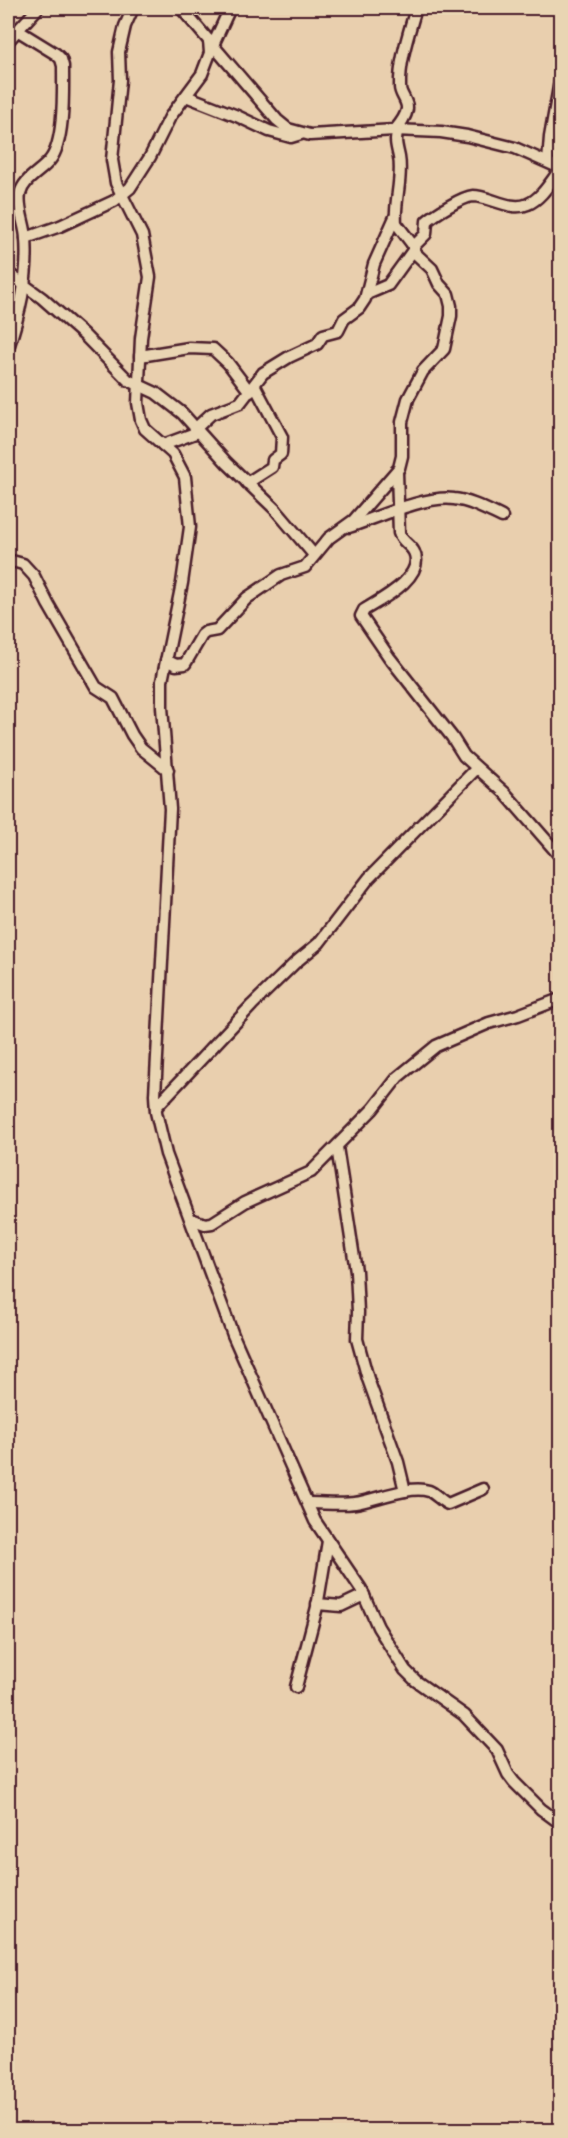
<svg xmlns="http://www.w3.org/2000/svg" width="568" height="2138" viewBox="0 0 568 2138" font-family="Kalam,sans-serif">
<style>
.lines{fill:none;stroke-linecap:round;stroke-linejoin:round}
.minor-casing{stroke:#4a1f2b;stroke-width:15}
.minor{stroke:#e9d5b3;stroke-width:10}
</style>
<rect width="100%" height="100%" fill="#e9cfae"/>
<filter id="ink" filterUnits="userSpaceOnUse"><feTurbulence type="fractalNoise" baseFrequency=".0167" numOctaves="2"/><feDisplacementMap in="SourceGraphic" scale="12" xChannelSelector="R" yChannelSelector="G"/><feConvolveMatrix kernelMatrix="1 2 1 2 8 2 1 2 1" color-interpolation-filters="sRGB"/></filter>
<g filter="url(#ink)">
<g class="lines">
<defs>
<g id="minor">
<path d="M 133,8 L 125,26 L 119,52 L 120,80 L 112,160 L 116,183 L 142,235 L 150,277 L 141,338 L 138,403 L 141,420 L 145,429 L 173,454 L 185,477 L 190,527 L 182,583 L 162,681 L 162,707 L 170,809 L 155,1095 L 156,1112 L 166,1154 L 233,1335 L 315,1521 L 361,1589 L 378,1627 L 405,1670 L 416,1681 L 464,1715 L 497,1750 L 508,1774 L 514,1782 L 541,1809 L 560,1823"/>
<path d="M 181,8 L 277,120 L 288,129 L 310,135 L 395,130 L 441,132 L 467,136 L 515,148 L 560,168"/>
<path d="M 8,41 L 38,8"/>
<path d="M 213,45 L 230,8"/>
<path d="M 186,96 L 237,116 L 269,131 L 291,137 L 301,134"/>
<path d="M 395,130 C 400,124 406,117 407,109 C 408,101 400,95 400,87 C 399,61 409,33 416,8"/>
<path d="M 548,162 L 550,137 L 560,81"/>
<path d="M 26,238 L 60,226 L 114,201 L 130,188 L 150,157 L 170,117 L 202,74 L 210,53 L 209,40"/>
<path d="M 413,247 L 426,234 L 427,221 C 435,214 462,197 473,196 C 490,196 511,212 528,204 C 542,198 551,181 560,170"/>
<path d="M 8,273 L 42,298 L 84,335 L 128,380 L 156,393 L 182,413 L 227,463 L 275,509 L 314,555"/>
<path d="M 367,294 L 388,285 L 414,249"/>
<path d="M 8,348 C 20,313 29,276 26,239 C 26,226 17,208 20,194 C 24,178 41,172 50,160 C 65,142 63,90 63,66 L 61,59 L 56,54 L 17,30"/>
<path d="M 140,356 L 189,348 L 213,349 L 228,363 L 250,392"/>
<path d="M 195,429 L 211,414 L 240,403 L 263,373 L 289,357 L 317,344 L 323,335 L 338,331 L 344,319 L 359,308 L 365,299 L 374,264 L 395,217"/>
<path d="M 163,445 L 198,432"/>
<path d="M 397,472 L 399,533 C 402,542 410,544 414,552 C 426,577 380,600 364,610 L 361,616 L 389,657 L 452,737 L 464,756 L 505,793 L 560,856"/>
<path d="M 247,483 L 272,467 L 273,460 L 281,454 L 282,437 L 255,386"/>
<path d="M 349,527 C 376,518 426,495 454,499 C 471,501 487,510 502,517"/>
<path d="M 8,560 L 23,564 L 34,576 L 48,604 L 96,687 L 113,698 L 132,735 L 141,748 L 168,770"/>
<path d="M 166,660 L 176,665 L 185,664 L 202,635 L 206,632 L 217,630 L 247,598 L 281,575 L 305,567 L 329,538 L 354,520 L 399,468 L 402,456 L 402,422 L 408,399 L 423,371 L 444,349 L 451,316 L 451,306 L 448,294 L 439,284 L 432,269 L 415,253 L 412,244 L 396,223 C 394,201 403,179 399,157 C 397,147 394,140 398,130"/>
<path d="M 156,1107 L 252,1005 L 296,962 L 319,943 L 369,878 L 476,769"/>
<path d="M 337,1147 L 356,1271 L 358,1312 L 357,1339 L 368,1379 L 398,1462 L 405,1491"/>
<path d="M 191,1219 L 205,1224 L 212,1223 L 245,1202 L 311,1172 L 373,1109 L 398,1077 L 436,1046 L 489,1023 L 518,1015 L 560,999"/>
<path d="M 308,1503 C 324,1503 340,1505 355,1503 C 376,1500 409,1485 429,1491 C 436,1494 441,1501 448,1504 L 483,1489"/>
<path d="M 317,1604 L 341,1606 L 364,1595"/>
<path d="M 296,1687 L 317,1607 L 328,1541"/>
</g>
</defs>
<!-- minor casing -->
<use href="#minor" class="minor-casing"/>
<!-- minor -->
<use href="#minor" class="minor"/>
</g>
</g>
<!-- margin -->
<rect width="568" height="2138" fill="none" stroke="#e9d5b3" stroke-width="30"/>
<rect x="15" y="15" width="538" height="2108" fill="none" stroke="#4a1f2b" stroke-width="2" filter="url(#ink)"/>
</svg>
